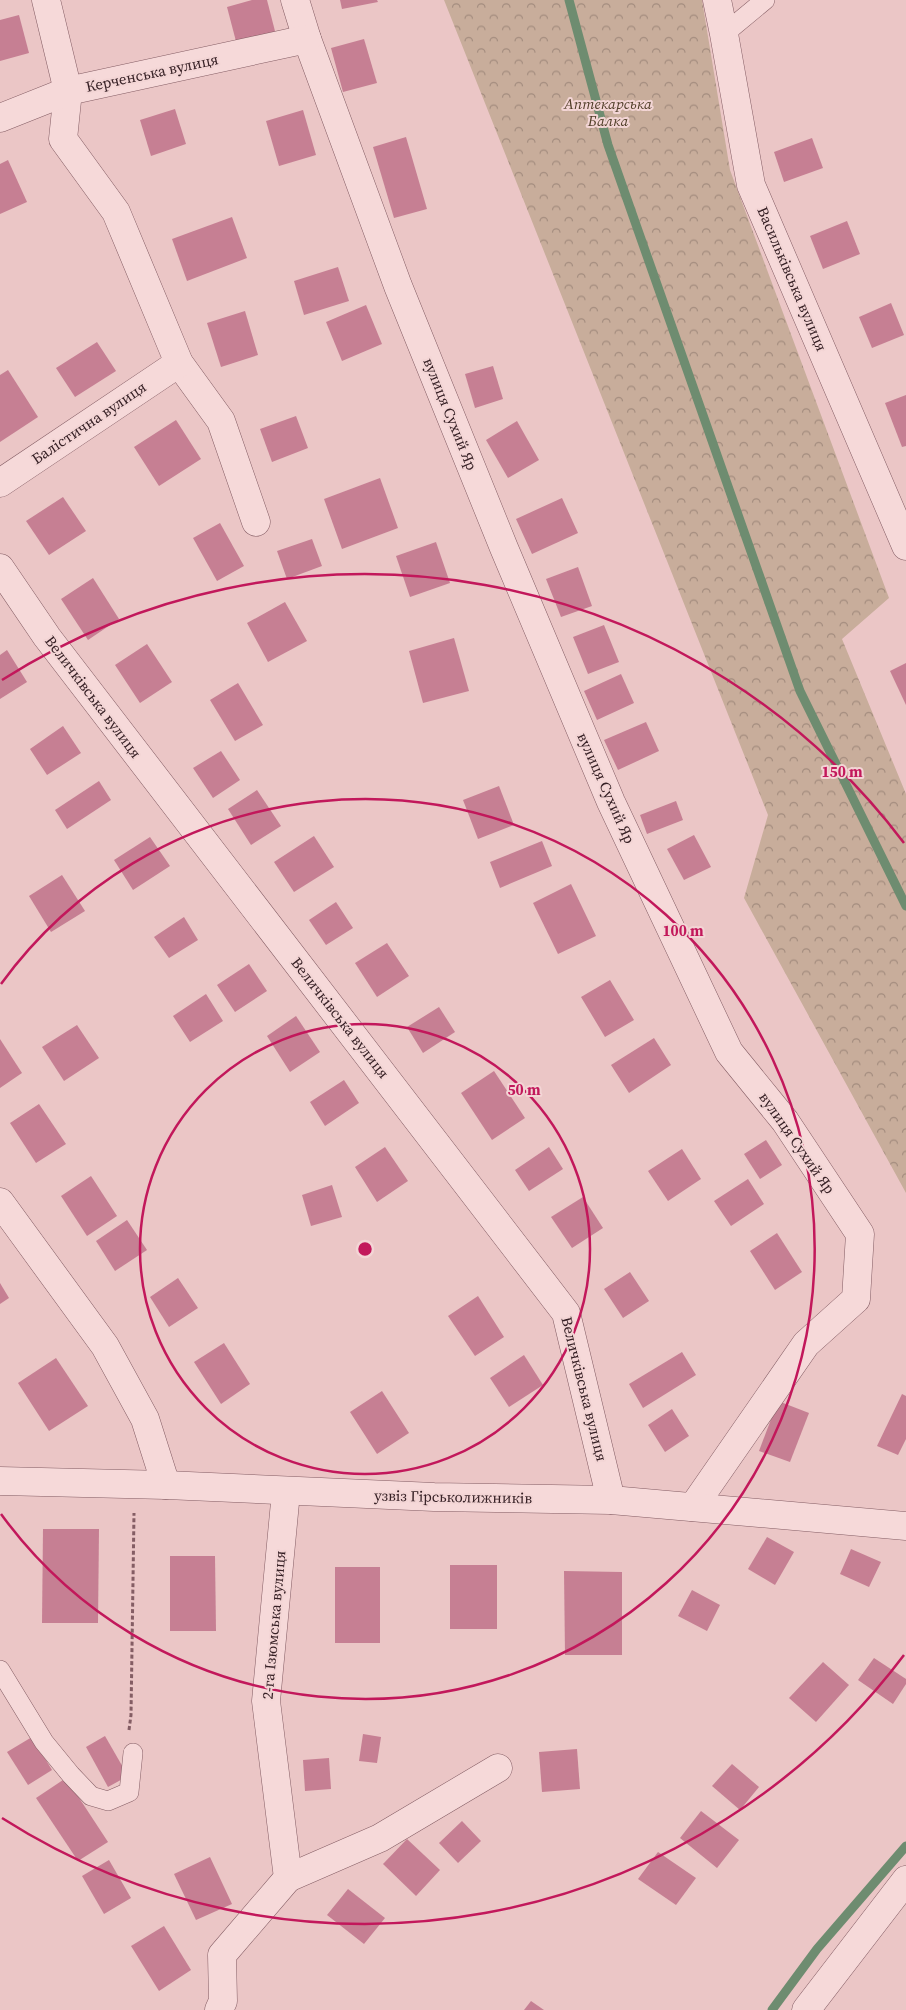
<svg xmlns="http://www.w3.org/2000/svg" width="906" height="2010" viewBox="0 0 906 2010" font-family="'Source Serif 4',serif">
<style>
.forest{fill:url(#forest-crowns)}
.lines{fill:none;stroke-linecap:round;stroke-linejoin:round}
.stream{stroke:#6e8c70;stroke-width:9}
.building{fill:#c67f93}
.service-casing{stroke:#845d64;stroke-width:20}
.minor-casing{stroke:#845d64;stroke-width:29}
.tertiary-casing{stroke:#845d64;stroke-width:29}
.path{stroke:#845d64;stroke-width:3;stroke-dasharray:4 2.5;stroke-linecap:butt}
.service{stroke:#f6d9d9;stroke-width:19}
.minor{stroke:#f6d9d9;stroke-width:28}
.tertiary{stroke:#f6d9d9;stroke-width:28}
.ring{fill:none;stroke:#c2185b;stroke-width:2.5}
.labels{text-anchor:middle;stroke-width:4;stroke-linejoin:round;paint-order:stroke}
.street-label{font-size:15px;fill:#362025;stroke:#f3d5d5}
.park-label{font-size:15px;font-style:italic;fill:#503e28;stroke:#f3d5d5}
.centre{fill:#c2185b;stroke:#f3d5d5;stroke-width:2.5}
.ring-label{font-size:15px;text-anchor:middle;font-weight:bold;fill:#c2185b;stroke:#f3d5d5;stroke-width:4;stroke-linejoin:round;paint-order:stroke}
</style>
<defs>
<pattern id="forest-crowns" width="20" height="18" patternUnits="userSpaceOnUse" patternTransform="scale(1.25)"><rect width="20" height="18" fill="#c8ad9b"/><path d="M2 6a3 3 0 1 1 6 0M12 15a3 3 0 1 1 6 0" fill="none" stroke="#a38c7e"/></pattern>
</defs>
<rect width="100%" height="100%" fill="#ebc6c6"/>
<!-- forest -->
<path class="forest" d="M 444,0 L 702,0 L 730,170 L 889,598 L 842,639 L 906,794 L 906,1193 L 744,898 L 768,815 Z"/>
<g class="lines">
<!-- stream -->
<g class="stream">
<path d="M 569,0 L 608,145 L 800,691 L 906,906"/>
<path d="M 772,2010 L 817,1949 L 906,1846"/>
</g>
</g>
<!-- building -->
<g class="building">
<path d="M 252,0 L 267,0 L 277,39 L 238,49 L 227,7 Z"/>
<path d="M 340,0 L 377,0 L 378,2 L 342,9 Z"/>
<path d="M 19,15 L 29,53 L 0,61 L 0,20 Z"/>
<path d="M 364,39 L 377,83 L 343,92 L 331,48 Z"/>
<path d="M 175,109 L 186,144 L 151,156 L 140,120 Z"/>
<path d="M 303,110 L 316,155 L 279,166 L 266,121 Z"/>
<path d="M 406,137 L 427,209 L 394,218 L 373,147 Z"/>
<path d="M 812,138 L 823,168 L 784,182 L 774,152 Z"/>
<path d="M 8,160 L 27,202 L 0,214 L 0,164 Z"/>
<path d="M 232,217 L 247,258 L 187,281 L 172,239 Z"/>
<path d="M 847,221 L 860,254 L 823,269 L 810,236 Z"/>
<path d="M 338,267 L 349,301 L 304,315 L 294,281 Z"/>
<path d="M 891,303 L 904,335 L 872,348 L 859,317 Z"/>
<path d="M 366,305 L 382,344 L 342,361 L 326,322 Z"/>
<path d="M 245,311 L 258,355 L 221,367 L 207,323 Z"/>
<path d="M 97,342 L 116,371 L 75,397 L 56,368 Z"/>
<path d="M 493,366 L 503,399 L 475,408 L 465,374 Z"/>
<path d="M 8,370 L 38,417 L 0,442 L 0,375 Z"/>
<path d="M 906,395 L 906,446 L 902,447 L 885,403 Z"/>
<path d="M 296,416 L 308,448 L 272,462 L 260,429 Z"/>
<path d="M 176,420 L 201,459 L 159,486 L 134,447 Z"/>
<path d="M 517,421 L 539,460 L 508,478 L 486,440 Z"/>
<path d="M 380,478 L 398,528 L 342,549 L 324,499 Z"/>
<path d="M 63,497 L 86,531 L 49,555 L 26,521 Z"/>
<path d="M 562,498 L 578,533 L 532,554 L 516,519 Z"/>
<path d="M 220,523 L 244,566 L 217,581 L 193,538 Z"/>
<path d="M 312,539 L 322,566 L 287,579 L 277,551 Z"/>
<path d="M 436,542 L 450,583 L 410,597 L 396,556 Z"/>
<path d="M 578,567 L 592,606 L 561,617 L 546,579 Z"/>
<path d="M 93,578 L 119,619 L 88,640 L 61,599 Z"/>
<path d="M 285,602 L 307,641 L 268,662 L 247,623 Z"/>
<path d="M 604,625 L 619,662 L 588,674 L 573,637 Z"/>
<path d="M 454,638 L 469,691 L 423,703 L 409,651 Z"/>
<path d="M 147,644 L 172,682 L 140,703 L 115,665 Z"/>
<path d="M 7,650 L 27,682 L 0,699 L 0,655 Z"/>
<path d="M 906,663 L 906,705 L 890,671 Z"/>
<path d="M 621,674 L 634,703 L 597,720 L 584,691 Z"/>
<path d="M 238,683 L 263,725 L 235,741 L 210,700 Z"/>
<path d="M 646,722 L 659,751 L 618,770 L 604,740 Z"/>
<path d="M 63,726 L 81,753 L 47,775 L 30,749 Z"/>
<path d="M 221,751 L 240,780 L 213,798 L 193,768 Z"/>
<path d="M 99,781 L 111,800 L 67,829 L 55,810 Z"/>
<path d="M 499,786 L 514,825 L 478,839 L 463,800 Z"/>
<path d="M 257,790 L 281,826 L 251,845 L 228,809 Z"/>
<path d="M 676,801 L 683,820 L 647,834 L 640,815 Z"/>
<path d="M 694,835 L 711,867 L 684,880 L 667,849 Z"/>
<path d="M 314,836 L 334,867 L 294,892 L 274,862 Z"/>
<path d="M 150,837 L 170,866 L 133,890 L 114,860 Z"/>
<path d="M 542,841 L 552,866 L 500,888 L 490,862 Z"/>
<path d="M 62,875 L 85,911 L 51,932 L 29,896 Z"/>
<path d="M 571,884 L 596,936 L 558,954 L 533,903 Z"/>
<path d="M 336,902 L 353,928 L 326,945 L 309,920 Z"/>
<path d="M 184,917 L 198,940 L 169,958 L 154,937 Z"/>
<path d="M 387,943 L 409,976 L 377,997 L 355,963 Z"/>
<path d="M 249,964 L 267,991 L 235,1012 L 217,985 Z"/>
<path d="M 610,980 L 634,1020 L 605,1037 L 581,997 Z"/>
<path d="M 206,994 L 223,1021 L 190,1042 L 173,1016 Z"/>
<path d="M 439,1007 L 455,1032 L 423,1053 L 407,1027 Z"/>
<path d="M 296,1016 L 320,1052 L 290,1072 L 267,1036 Z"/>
<path d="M 77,1025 L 99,1058 L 64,1081 L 42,1047 Z"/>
<path d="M 654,1038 L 671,1065 L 629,1093 L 611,1065 Z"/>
<path d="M 0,1039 L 22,1073 L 0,1088 Z"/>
<path d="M 494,1071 L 525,1118 L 492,1140 L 461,1093 Z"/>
<path d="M 344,1080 L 359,1103 L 325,1126 L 310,1102 Z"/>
<path d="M 39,1104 L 66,1144 L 36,1163 L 10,1123 Z"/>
<path d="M 766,1140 L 782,1165 L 760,1179 L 744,1154 Z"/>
<path d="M 385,1147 L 408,1181 L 377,1202 L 355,1167 Z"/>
<path d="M 549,1147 L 563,1169 L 529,1191 L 515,1170 Z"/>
<path d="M 682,1149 L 701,1179 L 668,1201 L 648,1171 Z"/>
<path d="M 91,1176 L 117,1216 L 87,1236 L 61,1196 Z"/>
<path d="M 748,1179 L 764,1204 L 731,1226 L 714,1201 Z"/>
<path d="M 332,1185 L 342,1217 L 311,1226 L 302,1195 Z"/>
<path d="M 583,1197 L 603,1228 L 572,1248 L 551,1217 Z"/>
<path d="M 127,1220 L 147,1250 L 115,1271 L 96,1241 Z"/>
<path d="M 777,1233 L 802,1272 L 775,1290 L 750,1251 Z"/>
<path d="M 630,1272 L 649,1301 L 623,1318 L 604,1289 Z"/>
<path d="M 178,1278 L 198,1308 L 169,1327 L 150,1297 Z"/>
<path d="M 0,1283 L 9,1298 L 0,1304 Z"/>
<path d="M 478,1296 L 504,1337 L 475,1356 L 448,1316 Z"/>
<path d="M 224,1343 L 250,1384 L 221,1404 L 194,1362 Z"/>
<path d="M 682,1352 L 696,1375 L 643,1408 L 629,1384 Z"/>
<path d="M 524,1355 L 543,1385 L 509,1407 L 490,1378 Z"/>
<path d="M 56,1358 L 88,1406 L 49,1431 L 18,1383 Z"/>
<path d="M 382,1391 L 409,1433 L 377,1454 L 350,1412 Z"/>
<path d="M 902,1394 L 906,1396 L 906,1439 L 898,1455 L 877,1446 Z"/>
<path d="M 778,1401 L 809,1413 L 790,1462 L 759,1451 Z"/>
<path d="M 672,1409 L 689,1436 L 665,1452 L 648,1425 Z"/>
<path d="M 43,1529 L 99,1529 L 98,1623 L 42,1623 Z"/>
<path d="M 767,1537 L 794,1552 L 775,1585 L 748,1569 Z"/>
<path d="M 851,1549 L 881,1562 L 869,1587 L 840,1574 Z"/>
<path d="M 170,1556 L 215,1556 L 216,1631 L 170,1631 Z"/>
<rect x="450" y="1565" width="47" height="64"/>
<rect x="335" y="1567" width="45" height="76"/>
<path d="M 564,1571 L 622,1572 L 622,1655 L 565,1655 Z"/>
<path d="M 692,1590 L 720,1605 L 707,1631 L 678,1616 Z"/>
<path d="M 874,1658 L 906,1679 L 906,1684 L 893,1704 L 858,1680 Z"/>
<path d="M 823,1662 L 849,1685 L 816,1722 L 789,1698 Z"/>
<path d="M 363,1734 L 381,1737 L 377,1763 L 359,1761 Z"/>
<path d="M 105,1736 L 128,1776 L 108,1787 L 86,1747 Z"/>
<path d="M 32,1737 L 52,1770 L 28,1785 L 7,1752 Z"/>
<path d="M 577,1749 L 580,1789 L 542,1792 L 539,1752 Z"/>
<path d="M 329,1758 L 331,1789 L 305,1791 L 303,1760 Z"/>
<path d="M 732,1764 L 759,1787 L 740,1810 L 712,1786 Z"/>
<path d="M 66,1778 L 108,1842 L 78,1861 L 36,1798 Z"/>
<path d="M 701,1811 L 739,1840 L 717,1868 L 680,1838 Z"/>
<path d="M 462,1821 L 481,1841 L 458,1863 L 439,1843 Z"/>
<path d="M 407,1839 L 440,1870 L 416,1896 L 383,1864 Z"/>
<path d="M 658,1852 L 696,1878 L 676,1905 L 638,1879 Z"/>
<path d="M 210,1857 L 232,1904 L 196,1920 L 174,1874 Z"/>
<path d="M 109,1860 L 131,1898 L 104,1914 L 82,1876 Z"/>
<path d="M 348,1889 L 385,1918 L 364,1944 L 327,1915 Z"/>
<path d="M 164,1926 L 191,1970 L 159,1991 L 131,1946 Z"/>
<path d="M 531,2001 L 544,2010 L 524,2010 Z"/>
</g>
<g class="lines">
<defs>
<g id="service">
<path d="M 724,34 L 765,0"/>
<path d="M 0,1670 L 44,1742 L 71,1775 L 91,1796 L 108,1801 L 129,1792 L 133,1753"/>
</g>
<g id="minor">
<path d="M 46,0 L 68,91 L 63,139 L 116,212 L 179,363 L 221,421 L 256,522"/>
<path d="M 295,0 L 307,39 L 398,286 L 504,548 L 611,802 L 729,1052 L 785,1121 L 860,1234 L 856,1299 L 806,1344 L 693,1507"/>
<path d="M 717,0 L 724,34 L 751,185 L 906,546"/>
<path d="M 0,118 L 68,91 L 307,39"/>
<path d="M 0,483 L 179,363"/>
<path d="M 0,568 L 47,637 L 566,1313 L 611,1500"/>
<path d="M 0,1202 L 105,1346 L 145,1419 L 166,1485"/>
<path d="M 288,1878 L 380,1838 L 498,1768"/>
<path d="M 219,2010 L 223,2001 L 222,1955 L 288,1878 L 266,1701 L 286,1492"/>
<path d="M 806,2010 L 906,1880"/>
</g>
<path id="tertiary" d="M 0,1481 L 166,1485 L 434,1497 L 611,1500 L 906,1526"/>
</defs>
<!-- service casing -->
<use href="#service" class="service-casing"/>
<!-- minor casing -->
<use href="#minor" class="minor-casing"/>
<!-- tertiary casing -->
<use href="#tertiary" class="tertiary-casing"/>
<!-- path -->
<path class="path" d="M 129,1730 L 131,1715 L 134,1513"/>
<!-- service -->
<use href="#service" class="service"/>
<!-- minor -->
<use href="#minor" class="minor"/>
<!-- tertiary -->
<use href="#tertiary" class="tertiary"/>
</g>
<!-- distance rings -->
<g class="ring">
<circle cx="365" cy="1249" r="225"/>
<path d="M1 984A450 450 0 1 1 1 1514"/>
<path d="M904 1655A675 675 0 0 1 2 1818M2 680A675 675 0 0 1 904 843"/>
</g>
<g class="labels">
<!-- street labels -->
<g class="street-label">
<text transform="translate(152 73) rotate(-12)" y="5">Керченська вулиця</text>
<text transform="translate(792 279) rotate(67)" y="5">Васильківська вулиця</text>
<text transform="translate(450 414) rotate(68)" y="5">вулиця Сухий Яр</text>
<text transform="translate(89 423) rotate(-34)" y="5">Балістична вулиця</text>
<text transform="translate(93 697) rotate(53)" y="5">Величківська вулиця</text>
<text transform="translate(606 788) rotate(66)" y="5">вулиця Сухий Яр</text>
<text transform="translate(340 1018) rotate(52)" y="5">Величківська вулиця</text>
<text transform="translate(797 1143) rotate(55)" y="5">вулиця Сухий Яр</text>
<text transform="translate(584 1389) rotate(76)" y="5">Величківська вулиця</text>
<text transform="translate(453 1497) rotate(1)" y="5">узвіз Гірськолижників</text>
<text transform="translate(274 1625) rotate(-85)" y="5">2-га Ізюмська вулиця</text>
</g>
<!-- park labels -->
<g class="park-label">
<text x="608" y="109">Аптекарська<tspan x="608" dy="17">Балка</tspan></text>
</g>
</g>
<circle cx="365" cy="1249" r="8" class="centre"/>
<g class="ring-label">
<text x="842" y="777">150 m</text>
<text x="683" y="936">100 m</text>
<text x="524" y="1095">50 m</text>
</g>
</svg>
